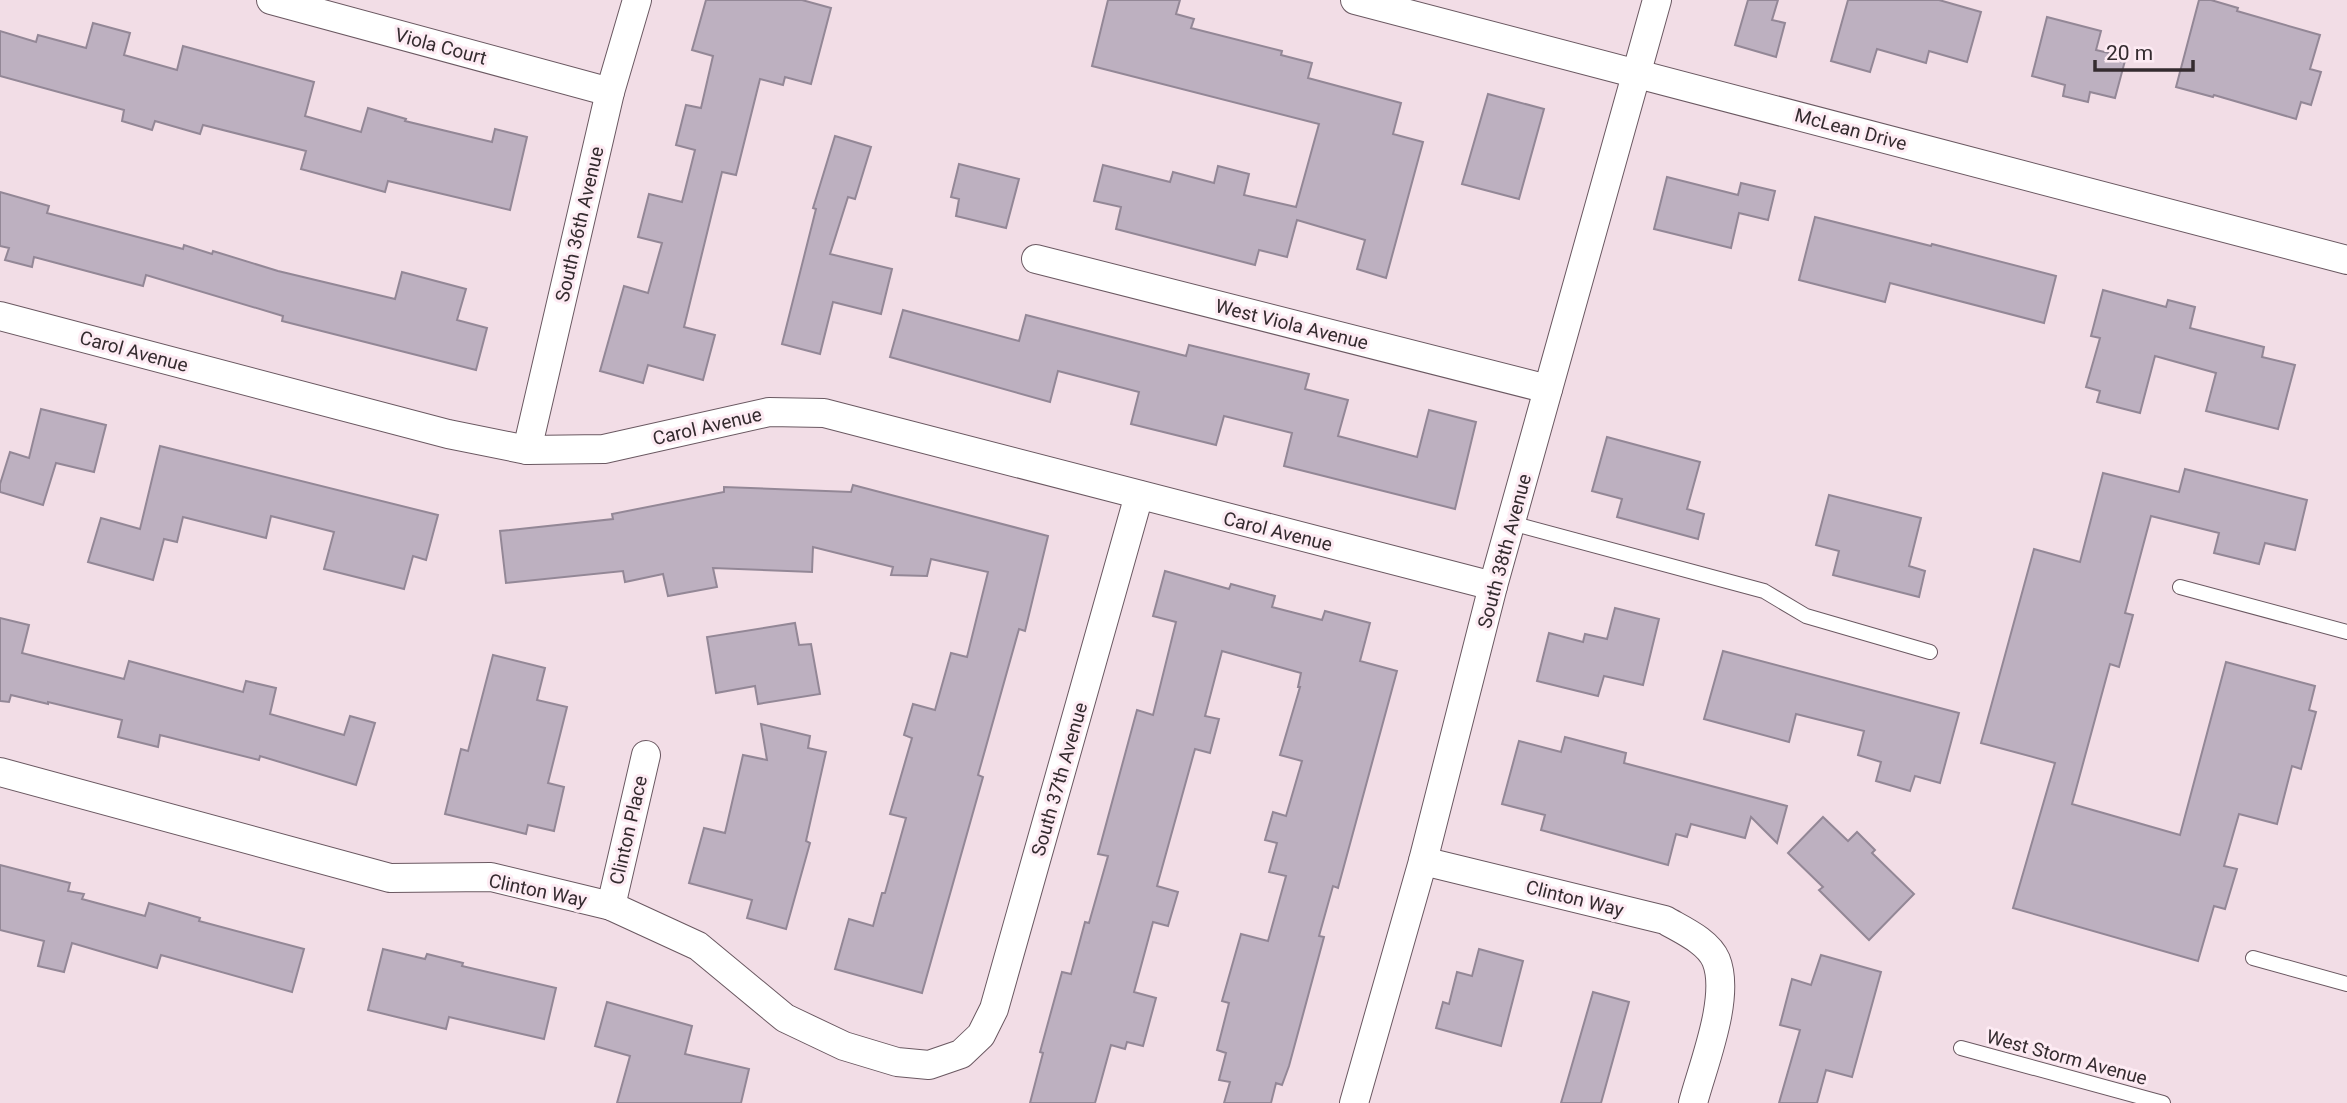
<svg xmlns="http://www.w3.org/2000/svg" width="2347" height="1103" viewBox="0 0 2347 1103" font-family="Roboto,sans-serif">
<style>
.building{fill:#bdb0c0;stroke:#938796;stroke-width:2}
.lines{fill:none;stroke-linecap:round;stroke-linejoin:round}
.lane-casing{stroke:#6a5861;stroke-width:16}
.street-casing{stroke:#6a5861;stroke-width:30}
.lane{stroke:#fff;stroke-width:14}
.street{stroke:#fff;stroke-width:28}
.labels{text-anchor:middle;stroke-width:6;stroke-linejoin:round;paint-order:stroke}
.street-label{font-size:19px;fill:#342b2f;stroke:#fdebf3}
</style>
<rect width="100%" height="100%" fill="#f2dde6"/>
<!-- building -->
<g class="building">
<path d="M 706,0 L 802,0 L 831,8 L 811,84 L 785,77 L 783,85 L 760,79 L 736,175 L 722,172 L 684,327 L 715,335 L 703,380 L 648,365 L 643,383 L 600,371 L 624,286 L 648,293 L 662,243 L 638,237 L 649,194 L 682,202 L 695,150 L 676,145 L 686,105 L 701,108 L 713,56 L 692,50 Z"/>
<path d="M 1108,0 L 1180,0 L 1176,14 L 1194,19 L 1191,28 L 1282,51 L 1281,55 L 1312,63 L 1308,78 L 1401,103 L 1393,134 L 1423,142 L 1386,278 L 1357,269 L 1365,240 L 1297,220 L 1287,257 L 1259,250 L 1255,265 L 1116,229 L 1121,207 L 1094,201 L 1103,165 L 1170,182 L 1173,172 L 1214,183 L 1218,166 L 1249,174 L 1244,195 L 1296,207 L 1319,124 L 1092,66 Z"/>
<path d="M 1748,0 L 1778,0 L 1772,20 L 1785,23 L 1776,57 L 1735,45 Z"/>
<path d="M 1848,0 L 1939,0 L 1981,12 L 1967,62 L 1929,51 L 1926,63 L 1877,49 L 1870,72 L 1831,61 Z"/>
<path d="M 2199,0 L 2211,0 L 2238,8 L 2237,11 L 2320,35 L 2310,69 L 2321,72 L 2311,105 L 2301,102 L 2296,119 L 2214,95 L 2213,97 L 2176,87 Z"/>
<path d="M 2047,17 L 2101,31 L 2096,50 L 2126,57 L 2115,98 L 2090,92 L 2088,102 L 2063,96 L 2065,85 L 2032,76 Z"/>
<path d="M 93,23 L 130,33 L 124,55 L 177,70 L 183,46 L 314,82 L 305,116 L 361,132 L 368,108 L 406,119 L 405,121 L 492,142 L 495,129 L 527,137 L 510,210 L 388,181 L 385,192 L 301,169 L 306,151 L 203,125 L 200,134 L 155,121 L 152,130 L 122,121 L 124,110 L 0,76 L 0,31 L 36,42 L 38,35 L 86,48 Z"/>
<path d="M 1488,94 L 1544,109 L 1519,199 L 1462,184 Z"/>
<path d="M 835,136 L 871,147 L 855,199 L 848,197 L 830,254 L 892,269 L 881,314 L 833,302 L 820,354 L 782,344 L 816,209 L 813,208 Z"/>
<path d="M 959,164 L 1019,179 L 1006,228 L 956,216 L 959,199 L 951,197 Z"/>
<path d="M 1667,177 L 1738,195 L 1741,183 L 1775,191 L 1768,220 L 1739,213 L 1731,248 L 1654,229 Z"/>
<path d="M 0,192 L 49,206 L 47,213 L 183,249 L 184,245 L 212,254 L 213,251 L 278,271 L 395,299 L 402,272 L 466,289 L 457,320 L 487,328 L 476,370 L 282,321 L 283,316 L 146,275 L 143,286 L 34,257 L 32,267 L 5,260 L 9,248 L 0,246 Z"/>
<path d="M 1815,217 L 1931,246 L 1932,244 L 2056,276 L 2044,323 L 1890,283 L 1885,302 L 1799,280 Z"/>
<path d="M 2103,290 L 2166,307 L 2168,300 L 2195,307 L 2190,328 L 2264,347 L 2262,357 L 2295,365 L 2278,429 L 2206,411 L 2216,373 L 2155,356 L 2140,413 L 2097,402 L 2100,391 L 2086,387 L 2100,338 L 2091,336 Z"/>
<path d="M 903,310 L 1019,341 L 1026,315 L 1186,356 L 1189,345 L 1309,374 L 1305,389 L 1348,400 L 1338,436 L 1417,457 L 1429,410 L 1476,422 L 1455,509 L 1284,466 L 1292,433 L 1224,416 L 1216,445 L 1131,424 L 1139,392 L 1058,371 L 1050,402 L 890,357 Z"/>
<path d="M 41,409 L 106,425 L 94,472 L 56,463 L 43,505 L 0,492 L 0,484 L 10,452 L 29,458 Z"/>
<path d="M 1607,437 L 1700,462 L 1687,509 L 1704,514 L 1698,539 L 1617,517 L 1622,499 L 1592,491 Z"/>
<path d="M 160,446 L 438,515 L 426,560 L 413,556 L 404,589 L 324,569 L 334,532 L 271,516 L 266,538 L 183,517 L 177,542 L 164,539 L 153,580 L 88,562 L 101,518 L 140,529 Z"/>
<path d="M 2185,469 L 2307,500 L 2295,550 L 2265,543 L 2259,564 L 2214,553 L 2219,533 L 2151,516 L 2125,613 L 2133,615 L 2119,667 L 2110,664 L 2072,804 L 2180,835 L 2226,662 L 2315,686 L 2309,710 L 2316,712 L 2301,769 L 2292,766 L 2277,824 L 2239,814 L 2224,866 L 2237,869 L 2225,909 L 2214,906 L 2198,961 L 2013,908 L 2055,763 L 1981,743 L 2034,549 L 2080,562 L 2103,473 L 2179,492 Z"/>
<path d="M 853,485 L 1048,536 L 1025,631 L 1019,629 L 978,775 L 983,777 L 922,993 L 835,969 L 849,919 L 873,926 L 882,893 L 885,893 L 906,818 L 890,814 L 912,738 L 904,735 L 913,704 L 935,710 L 951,653 L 967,657 L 988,572 L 931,559 L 927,576 L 891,575 L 893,567 L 813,547 L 812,572 L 713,568 L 717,587 L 668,596 L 663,574 L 625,582 L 623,571 L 506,583 L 500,531 L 613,519 L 612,514 L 724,492 L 724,487 L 851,492 Z"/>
<path d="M 1829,495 L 1921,518 L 1909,566 L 1925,571 L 1919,597 L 1833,575 L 1839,551 L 1816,545 Z"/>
<path d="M 1165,571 L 1229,589 L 1231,584 L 1275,596 L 1272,607 L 1322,620 L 1325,611 L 1370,623 L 1360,661 L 1397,671 L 1338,888 L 1333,886 L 1319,936 L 1324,937 L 1289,1066 L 1282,1085 L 1276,1083 L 1271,1103 L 1224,1103 L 1230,1082 L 1219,1080 L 1226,1053 L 1217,1050 L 1229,1003 L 1222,1001 L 1241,934 L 1268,941 L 1286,876 L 1269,872 L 1277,843 L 1265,840 L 1273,812 L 1286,816 L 1302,761 L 1280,755 L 1300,687 L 1298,687 L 1301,673 L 1222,651 L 1205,716 L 1219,719 L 1210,753 L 1195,749 L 1157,886 L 1178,892 L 1168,926 L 1153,922 L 1134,992 L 1156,998 L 1143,1046 L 1127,1042 L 1125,1049 L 1111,1045 L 1095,1103 L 1030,1103 L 1043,1053 L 1040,1052 L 1062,972 L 1071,974 L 1085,922 L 1089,923 L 1108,856 L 1098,854 L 1137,710 L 1153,715 L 1176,622 L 1153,616 Z"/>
<path d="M 1615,608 L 1659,619 L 1643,685 L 1604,676 L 1598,696 L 1537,681 L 1549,633 L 1583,642 L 1585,634 L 1607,639 Z"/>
<path d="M 0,618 L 29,625 L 22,653 L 124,679 L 129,661 L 243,692 L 246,681 L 276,688 L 270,714 L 344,735 L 350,716 L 375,723 L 356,785 L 260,756 L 259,760 L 160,735 L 158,747 L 118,737 L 122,720 L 48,702 L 48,704 L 11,695 L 9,702 L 0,701 Z"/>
<path d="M 795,623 L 799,645 L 811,644 L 820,694 L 758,704 L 755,686 L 716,693 L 707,637 Z"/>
<path d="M 1723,651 L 1959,713 L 1940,783 L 1915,776 L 1910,791 L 1876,781 L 1881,762 L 1858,755 L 1864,731 L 1796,714 L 1789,742 L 1704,719 Z"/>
<path d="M 493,655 L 545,668 L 537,700 L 567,707 L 548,783 L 564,787 L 554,831 L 528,825 L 526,834 L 445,814 L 461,749 L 468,751 Z"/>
<path d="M 761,724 L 810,736 L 808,748 L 826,752 L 806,841 L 810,843 L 786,929 L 747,918 L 752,900 L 689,883 L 704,828 L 725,833 L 743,755 L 767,760 Z"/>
<path d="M 1565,737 L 1626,753 L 1624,763 L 1787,806 L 1777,843 L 1751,817 L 1745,838 L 1691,824 L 1687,837 L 1676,834 L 1668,865 L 1541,830 L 1545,815 L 1502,804 L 1519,741 L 1561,752 Z"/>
<path d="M 1823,817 L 1848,841 L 1857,832 L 1875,850 L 1872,853 L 1914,894 L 1869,940 L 1819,890 L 1823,887 L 1788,853 Z"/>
<path d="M 0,865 L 70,883 L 68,891 L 84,894 L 82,899 L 145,916 L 149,903 L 200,918 L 199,921 L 304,949 L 292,992 L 161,955 L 157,968 L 72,943 L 64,972 L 38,966 L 44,941 L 0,930 Z"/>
<path d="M 383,949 L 425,959 L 427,954 L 463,963 L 462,966 L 556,988 L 544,1039 L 449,1017 L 446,1029 L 368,1010 Z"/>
<path d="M 1479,949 L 1523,961 L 1501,1046 L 1436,1028 L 1443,1002 L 1449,1004 L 1457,972 L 1472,976 Z"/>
<path d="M 1821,955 L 1881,972 L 1852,1077 L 1826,1070 L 1817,1103 L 1779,1103 L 1800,1030 L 1780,1025 L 1792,979 L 1811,985 Z"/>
<path d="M 1593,992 L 1629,1002 L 1601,1103 L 1561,1103 Z"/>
<path d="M 607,1002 L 692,1026 L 685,1054 L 749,1069 L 741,1103 L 617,1103 L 630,1056 L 595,1046 Z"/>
</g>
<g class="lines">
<defs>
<g id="lane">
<path d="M 1511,523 L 1764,591 L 1806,616 L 1930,652"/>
<path d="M 2180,587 L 2347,632"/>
<path d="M 2253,958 L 2347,984"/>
<path d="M 1961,1048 L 2163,1103"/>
</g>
<g id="street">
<path d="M 271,0 L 610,92"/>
<path d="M 1355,0 L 2347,260"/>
<path d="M 1036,259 L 1548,389"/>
<path d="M 0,316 L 448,434 L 527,450 L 604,449 L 769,412 L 824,413 L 1493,586"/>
<path d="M 527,450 L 610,92 L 637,0"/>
<path d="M 0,772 L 390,878 L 491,877 L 611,906 L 698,946 L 785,1018 L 844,1046 L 897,1062 L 929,1065 L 961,1054 L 981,1035 L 994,1009 L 1139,495"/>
<path d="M 1423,861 L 1665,920 C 1682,930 1708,941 1716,960 C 1731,997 1703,1065 1693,1103"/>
<path d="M 611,906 L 646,755"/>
<path d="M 1354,1103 L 1423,861 L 1493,586 L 1657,0"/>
</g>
</defs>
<!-- lane casing -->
<use href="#lane" class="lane-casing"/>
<!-- street casing -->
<use href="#street" class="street-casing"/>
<!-- lane -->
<use href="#lane" class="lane"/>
<!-- street -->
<use href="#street" class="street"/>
</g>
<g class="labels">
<!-- street labels -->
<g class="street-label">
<text transform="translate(441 46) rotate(15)" y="7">Viola Court</text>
<text transform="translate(1851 129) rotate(15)" y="7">McLean Drive</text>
<text transform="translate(579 224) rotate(-77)" y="7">South 36th Avenue</text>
<text transform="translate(1292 324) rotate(14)" y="7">West Viola Avenue</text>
<text transform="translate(134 351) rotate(15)" y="7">Carol Avenue</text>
<text transform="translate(707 426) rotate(-13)" y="7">Carol Avenue</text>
<text transform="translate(1278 531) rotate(14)" y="7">Carol Avenue</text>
<text transform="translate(1504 551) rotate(-75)" y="7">South 38th Avenue</text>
<text transform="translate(1059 779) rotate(-74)" y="7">South 37th Avenue</text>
<text transform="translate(628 830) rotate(-77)" y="7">Clinton Place</text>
<text transform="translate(538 890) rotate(12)" y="7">Clinton Way</text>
<text transform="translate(1575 898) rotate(14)" y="7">Clinton Way</text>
<text transform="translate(2067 1057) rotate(15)" y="7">West Storm Avenue</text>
</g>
</g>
<!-- scale -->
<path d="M2095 60v10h98v-10" fill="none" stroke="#342b2f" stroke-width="3.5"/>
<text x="2106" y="60" font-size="21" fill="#342b2f" stroke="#fdebf3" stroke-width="5" paint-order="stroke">20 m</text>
</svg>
